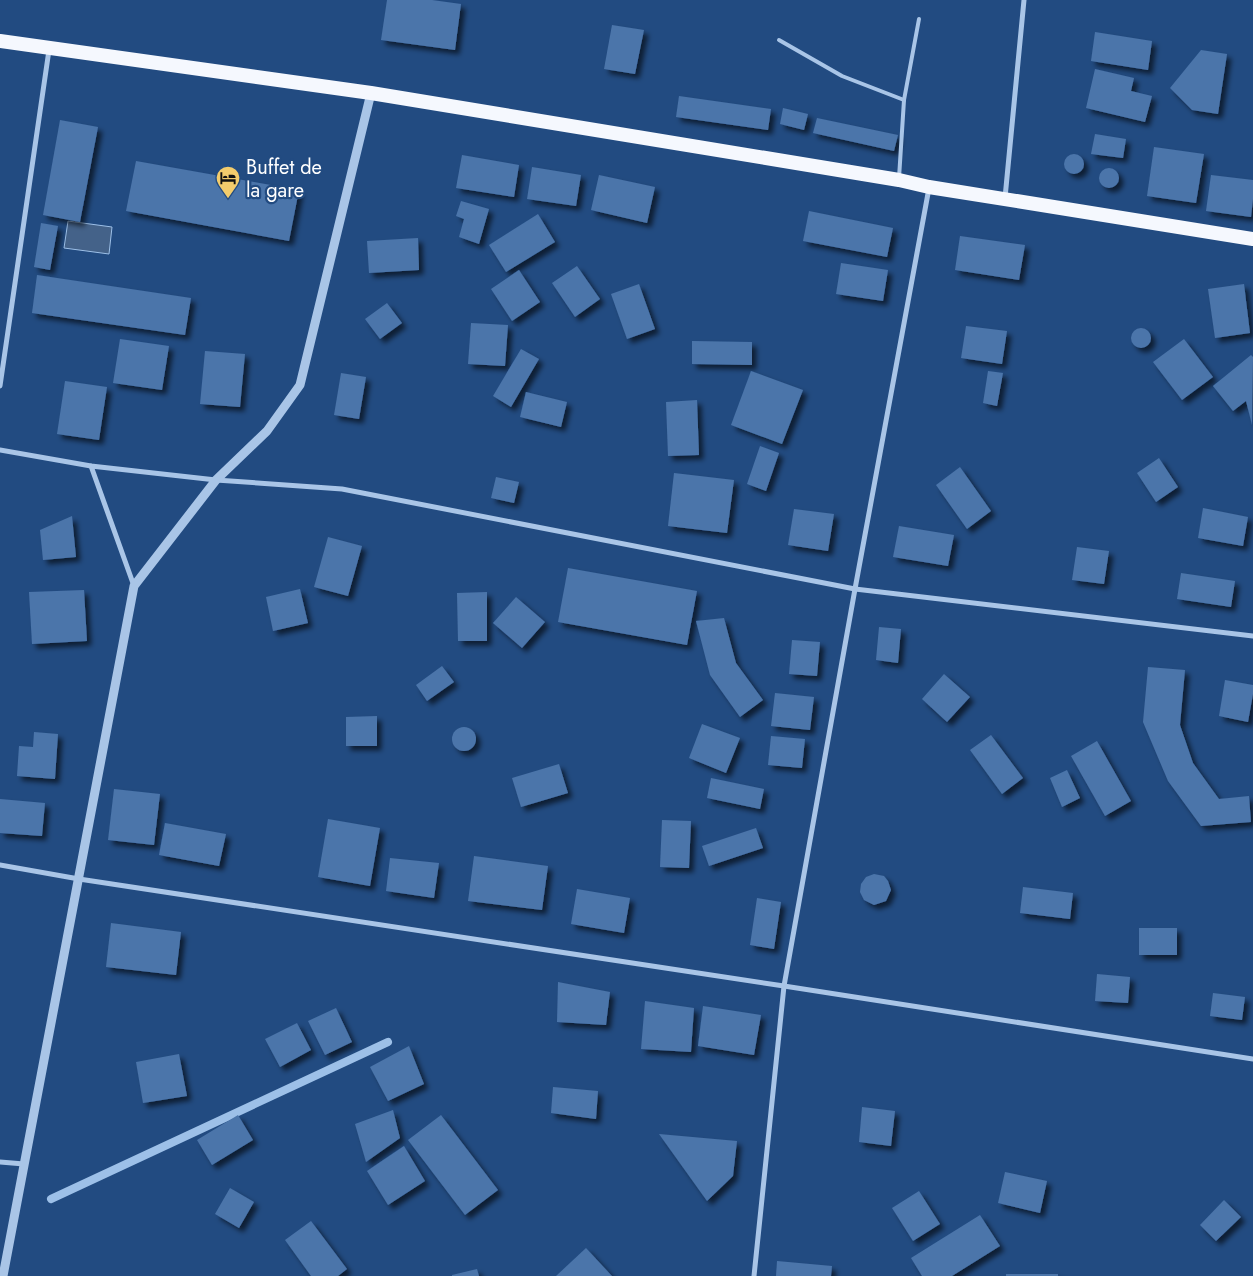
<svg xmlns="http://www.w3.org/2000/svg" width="1253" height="1276" viewBox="0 0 1253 1276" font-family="Jost,sans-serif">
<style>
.water{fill:#446289;stroke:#9dc0e8}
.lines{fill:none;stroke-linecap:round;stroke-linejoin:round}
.stream{stroke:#9dc0e8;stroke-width:8}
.building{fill:#4b75aa;filter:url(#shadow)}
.service{stroke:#a9c5e7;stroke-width:4}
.minor{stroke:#a9c5e7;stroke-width:5}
.tertiary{stroke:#a9c5e7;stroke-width:9}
.trunk{stroke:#f5f8fe;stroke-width:14}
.labels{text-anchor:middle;stroke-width:4.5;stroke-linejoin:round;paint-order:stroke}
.poi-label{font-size:20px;fill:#fff;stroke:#224b81;text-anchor:start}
</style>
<defs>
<filter id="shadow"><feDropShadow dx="4.5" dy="4.5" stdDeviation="2.5" flood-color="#0009"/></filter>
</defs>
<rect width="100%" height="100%" fill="#224b81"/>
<!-- water -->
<path class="water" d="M 68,221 L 112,227 L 109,254 L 64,248 Z"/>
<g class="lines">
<!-- stream -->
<path class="stream" d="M 51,1199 L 388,1042"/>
</g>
<!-- building -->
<g class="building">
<path d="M 387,0 L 432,0 L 461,4 L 455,50 L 381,40 Z"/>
<path d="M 612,25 L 644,30 L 635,74 L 604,69 Z"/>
<path d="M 1095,32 L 1152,41 L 1148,70 L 1091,61 Z"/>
<path d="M 1201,50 L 1227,54 L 1218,114 L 1192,110 L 1170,88 Z"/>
<path d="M 1095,69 L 1134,78 L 1131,91 L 1152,96 L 1145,122 L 1086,108 Z"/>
<path d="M 679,96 L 771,109 L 768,130 L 676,117 Z"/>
<path d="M 783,108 L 808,114 L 804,130 L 780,124 Z"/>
<path d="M 817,118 L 898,135 L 894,151 L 813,133 Z"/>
<path d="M 60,120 L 98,127 L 80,222 L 43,215 Z"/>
<path d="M 1095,134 L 1126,139 L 1123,158 L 1091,154 Z"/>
<path d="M 1154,147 L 1204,154 L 1196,203 L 1147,196 Z"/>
<circle cx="1074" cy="164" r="10"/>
<path d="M 462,155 L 519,165 L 514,197 L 456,188 Z"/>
<path d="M 136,161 L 299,190 L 289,241 L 126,211 Z"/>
<path d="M 532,167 L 581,175 L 576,206 L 527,199 Z"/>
<circle cx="1109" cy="178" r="10"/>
<path d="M 599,175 L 655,187 L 647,223 L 591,210 Z"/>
<path d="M 1211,175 L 1253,180 L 1253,199 L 1251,217 L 1206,211 Z"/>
<path d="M 461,201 L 489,209 L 479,244 L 459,237 L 464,219 L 456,216 Z"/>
<path d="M 809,211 L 893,228 L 887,257 L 803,241 Z"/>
<path d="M 538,214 L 555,242 L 506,272 L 489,245 Z"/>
<path d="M 41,223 L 58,226 L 50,270 L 34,267 Z"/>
<path d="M 960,236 L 1025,245 L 1019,280 L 955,270 Z"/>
<path d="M 418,238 L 419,270 L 369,273 L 367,241 Z"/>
<path d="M 841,263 L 888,270 L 883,301 L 836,294 Z"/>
<path d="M 577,266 L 600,299 L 575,317 L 552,283 Z"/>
<path d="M 519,270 L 540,302 L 512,321 L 491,289 Z"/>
<path d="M 37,275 L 191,298 L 185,335 L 32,313 Z"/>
<path d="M 639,284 L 655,329 L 627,339 L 611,294 Z"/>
<path d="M 1244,284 L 1250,333 L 1215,338 L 1208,289 Z"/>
<path d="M 387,303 L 402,323 L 380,339 L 365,319 Z"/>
<path d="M 471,323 L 508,325 L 505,366 L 468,364 Z"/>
<path d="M 966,326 L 1007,331 L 1002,364 L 961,358 Z"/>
<circle cx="1141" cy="338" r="10"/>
<path d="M 120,339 L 169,346 L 162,390 L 113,383 Z"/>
<path d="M 1184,339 L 1213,377 L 1182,400 L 1153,362 Z"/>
<path d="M 692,341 L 752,342 L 752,365 L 692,364 Z"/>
<path d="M 521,349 L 539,359 L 511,407 L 493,396 Z"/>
<path d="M 205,351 L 245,354 L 240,407 L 200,404 Z"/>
<path d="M 1251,355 L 1253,357 L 1252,425 L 1246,401 L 1233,411 L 1213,386 Z"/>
<path d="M 751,371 L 803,390 L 782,444 L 731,425 Z"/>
<path d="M 988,371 L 1003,373 L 997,406 L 983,403 Z"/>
<path d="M 341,373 L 366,377 L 359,419 L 334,415 Z"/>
<path d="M 65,381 L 107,387 L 99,440 L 57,434 Z"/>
<path d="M 526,392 L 567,402 L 561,427 L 520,417 Z"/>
<path d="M 697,400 L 699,455 L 668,456 L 666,402 Z"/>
<path d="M 760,446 L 779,453 L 766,491 L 747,484 Z"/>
<path d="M 1159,458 L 1178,487 L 1156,502 L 1137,473 Z"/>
<path d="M 960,467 L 991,511 L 967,529 L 936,485 Z"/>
<path d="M 674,473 L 734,480 L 727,533 L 668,526 Z"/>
<path d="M 496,477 L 519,482 L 514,503 L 491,498 Z"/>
<path d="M 1203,508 L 1248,517 L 1243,546 L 1198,538 Z"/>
<path d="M 794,509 L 834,514 L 828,551 L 788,545 Z"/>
<path d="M 72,516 L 76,557 L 43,560 L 40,530 Z"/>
<path d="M 899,526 L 954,535 L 948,566 L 893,557 Z"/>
<path d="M 328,537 L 362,546 L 348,596 L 314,587 Z"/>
<path d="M 1077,547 L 1109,551 L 1104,584 L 1072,580 Z"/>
<path d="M 568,568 L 697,591 L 687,645 L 558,622 Z"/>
<path d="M 1181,573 L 1235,581 L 1231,607 L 1177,599 Z"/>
<path d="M 300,589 L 308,623 L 273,631 L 266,597 Z"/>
<path d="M 84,590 L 87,641 L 32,644 L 29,592 Z"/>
<path d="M 487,592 L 487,641 L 458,641 L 457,593 Z"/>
<path d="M 516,597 L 545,622 L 522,648 L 493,623 Z"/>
<path d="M 724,618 L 736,663 L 763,700 L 740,717 L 710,675 L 696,621 Z"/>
<path d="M 879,627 L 901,629 L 898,663 L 876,660 Z"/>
<path d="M 792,640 L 820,642 L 817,676 L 789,674 Z"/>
<path d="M 442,666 L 454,682 L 427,701 L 416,685 Z"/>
<path d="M 1148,667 L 1185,670 L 1180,725 L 1193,763 L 1219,799 L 1249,796 L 1251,822 L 1201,826 L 1168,781 L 1143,722 Z"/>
<path d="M 944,674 L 970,697 L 947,722 L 922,699 Z"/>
<path d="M 1225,680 L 1253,685 L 1253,694 L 1248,722 L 1219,716 Z"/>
<path d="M 775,693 L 814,697 L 810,730 L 771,726 Z"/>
<path d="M 377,716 L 377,746 L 346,746 L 346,717 Z"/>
<path d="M 702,724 L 740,738 L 726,773 L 689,758 Z"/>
<circle cx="464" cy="739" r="12"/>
<path d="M 34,732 L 58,734 L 55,779 L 17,776 L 19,746 L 33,747 Z"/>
<path d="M 991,735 L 1023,778 L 1002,794 L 970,750 Z"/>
<path d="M 771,736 L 805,739 L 802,768 L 768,765 Z"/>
<path d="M 1097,741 L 1131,801 L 1105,816 L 1071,756 Z"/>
<path d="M 559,764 L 568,793 L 521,807 L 512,778 Z"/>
<path d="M 1067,770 L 1080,798 L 1062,807 L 1050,778 Z"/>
<path d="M 711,778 L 764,789 L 760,809 L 707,798 Z"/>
<path d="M 114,789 L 160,794 L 154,845 L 108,840 Z"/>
<path d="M 0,799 L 45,803 L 42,836 L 0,833 Z"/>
<path d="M 328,819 L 380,828 L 370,886 L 318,877 Z"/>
<path d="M 662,820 L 691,821 L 689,868 L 660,867 Z"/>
<path d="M 165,823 L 226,834 L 219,866 L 159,855 Z"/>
<path d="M 756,828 L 763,848 L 709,866 L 702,846 Z"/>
<path d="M 474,856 L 548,866 L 542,910 L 468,901 Z"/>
<path d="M 390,858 L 439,863 L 434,898 L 386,891 Z"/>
<path d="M 874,874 L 884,876 L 888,881 L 891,890 L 886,901 L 874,905 L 864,900 L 860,892 L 861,884 L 866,877 Z"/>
<path d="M 1023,887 L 1073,893 L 1070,919 L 1020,913 Z"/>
<path d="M 577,889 L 630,898 L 624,933 L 571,924 Z"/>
<path d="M 757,898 L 781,902 L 774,949 L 750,945 Z"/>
<path d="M 111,923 L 181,932 L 176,975 L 106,967 Z"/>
<rect x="1139" y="928" width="38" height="27"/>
<path d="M 1097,974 L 1130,977 L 1128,1003 L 1095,1001 Z"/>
<path d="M 558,982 L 610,992 L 606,1025 L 557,1022 Z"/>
<path d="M 1213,993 L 1245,997 L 1242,1020 L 1210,1016 Z"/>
<path d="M 645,1001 L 694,1008 L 691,1052 L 641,1049 Z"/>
<path d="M 703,1006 L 761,1015 L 754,1055 L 698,1046 Z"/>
<path d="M 336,1008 L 352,1042 L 325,1055 L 308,1021 Z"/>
<path d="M 297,1023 L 311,1050 L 280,1067 L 265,1039 Z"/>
<path d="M 409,1046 L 424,1084 L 388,1101 L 370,1067 Z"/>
<path d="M 179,1054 L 187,1096 L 143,1103 L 136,1062 Z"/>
<path d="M 553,1087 L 598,1091 L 596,1119 L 551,1113 Z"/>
<path d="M 862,1107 L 895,1111 L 891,1146 L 859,1142 Z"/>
<path d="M 393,1110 L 400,1138 L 366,1162 L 355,1124 Z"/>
<path d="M 238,1115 L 253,1140 L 212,1165 L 197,1140 Z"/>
<path d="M 441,1115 L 498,1190 L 465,1215 L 408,1140 Z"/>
<path d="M 659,1134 L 737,1141 L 733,1176 L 707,1201 Z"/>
<path d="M 404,1146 L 425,1181 L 388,1205 L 367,1171 Z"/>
<path d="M 1005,1172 L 1047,1181 L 1040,1213 L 998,1203 Z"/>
<path d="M 230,1188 L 254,1202 L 239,1228 L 215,1214 Z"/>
<path d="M 919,1191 L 940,1224 L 913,1241 L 892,1208 Z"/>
<path d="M 1224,1200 L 1241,1217 L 1216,1241 L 1200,1225 Z"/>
<path d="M 980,1215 L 1000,1246 L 952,1276 L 922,1276 L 911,1258 Z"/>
<path d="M 311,1221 L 347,1269 L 338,1276 L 311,1276 L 285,1240 Z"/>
<path d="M 586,1248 L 612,1276 L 556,1276 Z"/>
<path d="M 777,1261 L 832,1266 L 831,1276 L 776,1276 Z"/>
<path d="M 477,1269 L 479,1276 L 452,1276 L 452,1275 Z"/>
<rect x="1006" y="1274" width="52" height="2"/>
</g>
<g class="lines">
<!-- service -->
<g class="service">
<path d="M 779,40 L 842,76 L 904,100"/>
<path d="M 899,178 L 904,100 L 919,19"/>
</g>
<!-- minor -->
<g class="minor">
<path d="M 1005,198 L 1024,0"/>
<path d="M 0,386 L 49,50"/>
<path d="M 0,450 L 91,466 L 216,480 L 342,489 L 855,589 L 1253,636"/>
<path d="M 91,466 L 134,586"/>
<path d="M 0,865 L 79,879 L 784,986 L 1253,1059"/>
<path d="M 0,1162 L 24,1164"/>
<path d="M 754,1276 L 784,986 L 855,589 L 929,188"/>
</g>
<!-- tertiary -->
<path class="tertiary" d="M 3,1276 L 134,586 L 216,480 L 267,431 L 300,385 L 371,93"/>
<!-- trunk -->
<path class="trunk" d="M 0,41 L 371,93 L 899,180 L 929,187 L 1253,239"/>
</g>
<!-- icons -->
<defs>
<symbol id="hotel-pin" viewBox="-11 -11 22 30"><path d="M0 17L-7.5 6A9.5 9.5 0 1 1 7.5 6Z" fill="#f3cc6c" stroke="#224b81"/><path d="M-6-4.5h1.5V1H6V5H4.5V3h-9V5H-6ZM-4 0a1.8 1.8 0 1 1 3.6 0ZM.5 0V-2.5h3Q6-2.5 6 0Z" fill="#111"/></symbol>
</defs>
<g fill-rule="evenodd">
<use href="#hotel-pin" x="214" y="164" width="28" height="38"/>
</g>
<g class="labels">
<!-- poi labels -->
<g class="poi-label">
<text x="246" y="174">Buffet de<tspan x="246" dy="23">la gare</tspan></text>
</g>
</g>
</svg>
